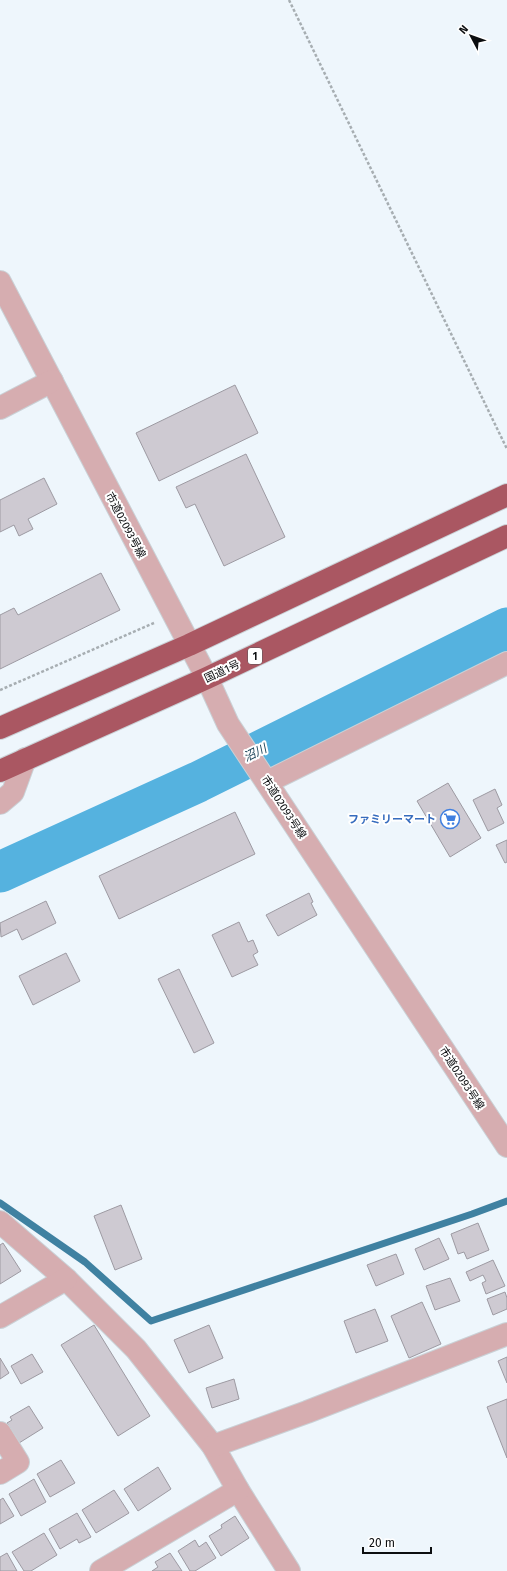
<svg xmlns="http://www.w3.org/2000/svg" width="507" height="1571" viewBox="0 0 507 1571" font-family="'Fira Sans','Noto Sans JP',sans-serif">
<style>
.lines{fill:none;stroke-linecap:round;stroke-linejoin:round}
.stream{stroke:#3f81a1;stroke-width:7}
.river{stroke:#55b2df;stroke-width:41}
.building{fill:#cecad2;stroke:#9d9aa2}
.minor-casing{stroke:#cad1d6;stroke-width:24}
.highway-casing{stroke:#cad1d6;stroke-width:24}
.path{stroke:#a7aeb2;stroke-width:2.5;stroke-dasharray:3 2;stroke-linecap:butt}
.minor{stroke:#d6adb0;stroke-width:22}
.highway{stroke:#aa5762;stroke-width:22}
.labels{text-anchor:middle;stroke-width:4;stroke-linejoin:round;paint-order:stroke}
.shield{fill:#fff;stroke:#555658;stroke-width:1}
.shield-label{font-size:10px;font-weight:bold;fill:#0c0e10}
.street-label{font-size:11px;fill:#0c0e10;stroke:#fff}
.shop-label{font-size:11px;font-weight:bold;fill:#366cbe;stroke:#fff;text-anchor:end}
.water-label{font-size:12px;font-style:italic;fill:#1d4559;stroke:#fff}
</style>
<rect width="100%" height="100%" fill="#eef6fc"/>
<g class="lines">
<!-- stream -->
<path class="stream" d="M 0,1203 L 85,1262 L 151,1321 L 472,1214 L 507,1201"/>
<!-- river -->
<path class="river" d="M 0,872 L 198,782 L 507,628"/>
</g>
<!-- building -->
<g class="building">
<path d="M 235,385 L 258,433 L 159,481 L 136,433 Z"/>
<path d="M 246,454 L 285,537 L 224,566 L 195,504 L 186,508 L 176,487 Z"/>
<path d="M 44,478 L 57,504 L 28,519 L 33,529 L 19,536 L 14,525 L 0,532 L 0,500 Z"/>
<path d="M 101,573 L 120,610 L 0,669 L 0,615 L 14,608 L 18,615 Z"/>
<path d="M 448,783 L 481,838 L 450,857 L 417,801 Z"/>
<path d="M 495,789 L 502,805 L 497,808 L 504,823 L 488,831 L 473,800 Z"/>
<path d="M 235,812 L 255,854 L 119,919 L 99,876 Z"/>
<path d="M 507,840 L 507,862 L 505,863 L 496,845 Z"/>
<path d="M 309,893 L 313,902 L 311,903 L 317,915 L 278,936 L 266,915 Z"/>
<path d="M 46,901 L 56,923 L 22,940 L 17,929 L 1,937 L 0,923 Z"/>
<path d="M 239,922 L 248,942 L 253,940 L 258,952 L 253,955 L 258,965 L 232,977 L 212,935 Z"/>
<path d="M 66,953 L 80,981 L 33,1005 L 19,976 Z"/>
<path d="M 179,969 L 214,1043 L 194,1053 L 158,979 Z"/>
<path d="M 121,1205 L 142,1259 L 115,1270 L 94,1216 Z"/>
<path d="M 478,1223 L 489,1250 L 467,1259 L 464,1252 L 458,1254 L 451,1234 Z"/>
<path d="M 439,1238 L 449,1259 L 424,1270 L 415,1249 Z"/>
<path d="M 3,1243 L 21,1271 L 0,1284 L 0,1245 Z"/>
<path d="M 396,1254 L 404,1274 L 376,1286 L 367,1265 Z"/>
<path d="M 493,1260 L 505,1286 L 486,1294 L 482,1283 L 486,1281 L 483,1275 L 470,1281 L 466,1272 Z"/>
<path d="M 450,1278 L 460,1301 L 435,1310 L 426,1286 Z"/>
<path d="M 505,1292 L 507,1298 L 507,1309 L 493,1315 L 487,1299 Z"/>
<path d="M 422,1302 L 441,1344 L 409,1358 L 391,1316 Z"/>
<path d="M 375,1309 L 388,1341 L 356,1353 L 344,1321 Z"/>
<path d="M 94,1325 L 150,1416 L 118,1436 L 61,1345 Z"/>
<path d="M 209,1325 L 223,1358 L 189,1373 L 174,1340 Z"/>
<path d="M 32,1354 L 43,1372 L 21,1384 L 11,1366 Z"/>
<path d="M 507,1357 L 507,1383 L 498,1361 Z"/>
<path d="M 0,1358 L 9,1373 L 0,1379 Z"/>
<path d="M 234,1379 L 239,1399 L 212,1408 L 206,1388 Z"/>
<path d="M 507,1399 L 507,1458 L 487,1407 Z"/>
<path d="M 29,1406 L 43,1428 L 19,1443 L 7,1423 L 12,1420 L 10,1417 Z"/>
<path d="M 61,1460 L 75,1483 L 50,1497 L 37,1474 Z"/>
<path d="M 158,1467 L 171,1489 L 138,1511 L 124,1489 Z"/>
<path d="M 34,1479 L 46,1502 L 21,1516 L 9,1494 Z"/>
<path d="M 114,1490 L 129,1513 L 96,1533 L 82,1510 Z"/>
<path d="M 3,1498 L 14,1516 L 0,1524 L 0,1500 Z"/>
<path d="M 77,1513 L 91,1537 L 79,1543 L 77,1539 L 60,1549 L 49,1529 Z"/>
<path d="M 235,1516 L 249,1538 L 221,1556 L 209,1536 L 222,1528 L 221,1525 Z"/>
<path d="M 44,1533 L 57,1555 L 31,1571 L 24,1571 L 12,1552 Z"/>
<path d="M 195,1540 L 199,1547 L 206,1542 L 216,1558 L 195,1571 L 190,1571 L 178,1551 Z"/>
<path d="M 7,1553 L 17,1571 L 0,1571 L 0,1557 Z"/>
<path d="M 170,1553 L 182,1571 L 152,1571 L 158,1567 L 155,1562 Z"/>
</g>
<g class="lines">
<defs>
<g id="minor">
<path d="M 0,282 L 207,678 L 228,724 L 507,1146"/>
<path d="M 0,408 L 52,381"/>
<path d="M 267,782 L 507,663"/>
<path d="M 0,803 L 13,792 L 25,759"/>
<path d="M 0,1222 L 66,1279 L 136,1349 L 213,1446 L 238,1490 L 289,1571"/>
<path d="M 0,1317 L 66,1279"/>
<path d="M 0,1433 L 18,1462 L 0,1473"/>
<path d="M 213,1446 L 307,1412 L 507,1334"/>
<path d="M 101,1571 L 238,1490"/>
</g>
<g id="highway">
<path d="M 0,728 L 189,645 L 507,495"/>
<path d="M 0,771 L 207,678 L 507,536"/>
</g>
</defs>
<!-- minor casing -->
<use href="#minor" class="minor-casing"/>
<!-- highway casing -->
<use href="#highway" class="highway-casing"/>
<!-- path -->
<g class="path">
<path d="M 289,0 L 507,449"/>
<path d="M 0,690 L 154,623"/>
</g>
<!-- minor -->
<use href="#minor" class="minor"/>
<!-- highway -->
<use href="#highway" class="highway"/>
</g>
<!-- icons -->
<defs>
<symbol id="supermarket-ring" viewBox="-11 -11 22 22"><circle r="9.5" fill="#fff" stroke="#3f7fe0" stroke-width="1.5"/><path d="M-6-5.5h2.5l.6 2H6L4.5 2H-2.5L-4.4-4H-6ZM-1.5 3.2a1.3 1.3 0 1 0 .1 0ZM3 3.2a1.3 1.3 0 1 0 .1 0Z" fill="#3f7fe0"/></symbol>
</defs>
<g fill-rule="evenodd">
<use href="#supermarket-ring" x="439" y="808" width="22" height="22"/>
</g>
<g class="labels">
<!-- shield labels -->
<rect class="shield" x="248" y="648" width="14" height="16" rx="3"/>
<g class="shield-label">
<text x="255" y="660">1</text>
</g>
<!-- street labels -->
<g class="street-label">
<text transform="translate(126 525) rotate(62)" y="4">市道02093号線</text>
<text transform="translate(222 671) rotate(-25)" y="4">国道1号</text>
<text transform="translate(284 807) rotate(57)" y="4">市道02093号線</text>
<text transform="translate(462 1078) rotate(57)" y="4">市道02093号線</text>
</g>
<!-- shop labels -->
<g class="shop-label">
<text x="436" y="823">ファミリーマート</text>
</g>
<!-- water labels -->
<g class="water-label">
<text transform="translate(255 753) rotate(-26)" y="4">沼川</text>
</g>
</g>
<!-- north arrow -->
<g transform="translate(471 36) rotate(311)" stroke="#ffffff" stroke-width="3" paint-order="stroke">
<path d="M0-3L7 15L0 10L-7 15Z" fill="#0c0e10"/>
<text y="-6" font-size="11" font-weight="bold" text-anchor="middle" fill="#0c0e10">N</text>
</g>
<!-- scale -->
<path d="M363 1547v6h68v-6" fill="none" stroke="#0c0e10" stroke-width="2"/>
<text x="369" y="1547" font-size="12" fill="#0c0e10" stroke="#ffffff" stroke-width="3" paint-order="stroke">20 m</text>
</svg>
